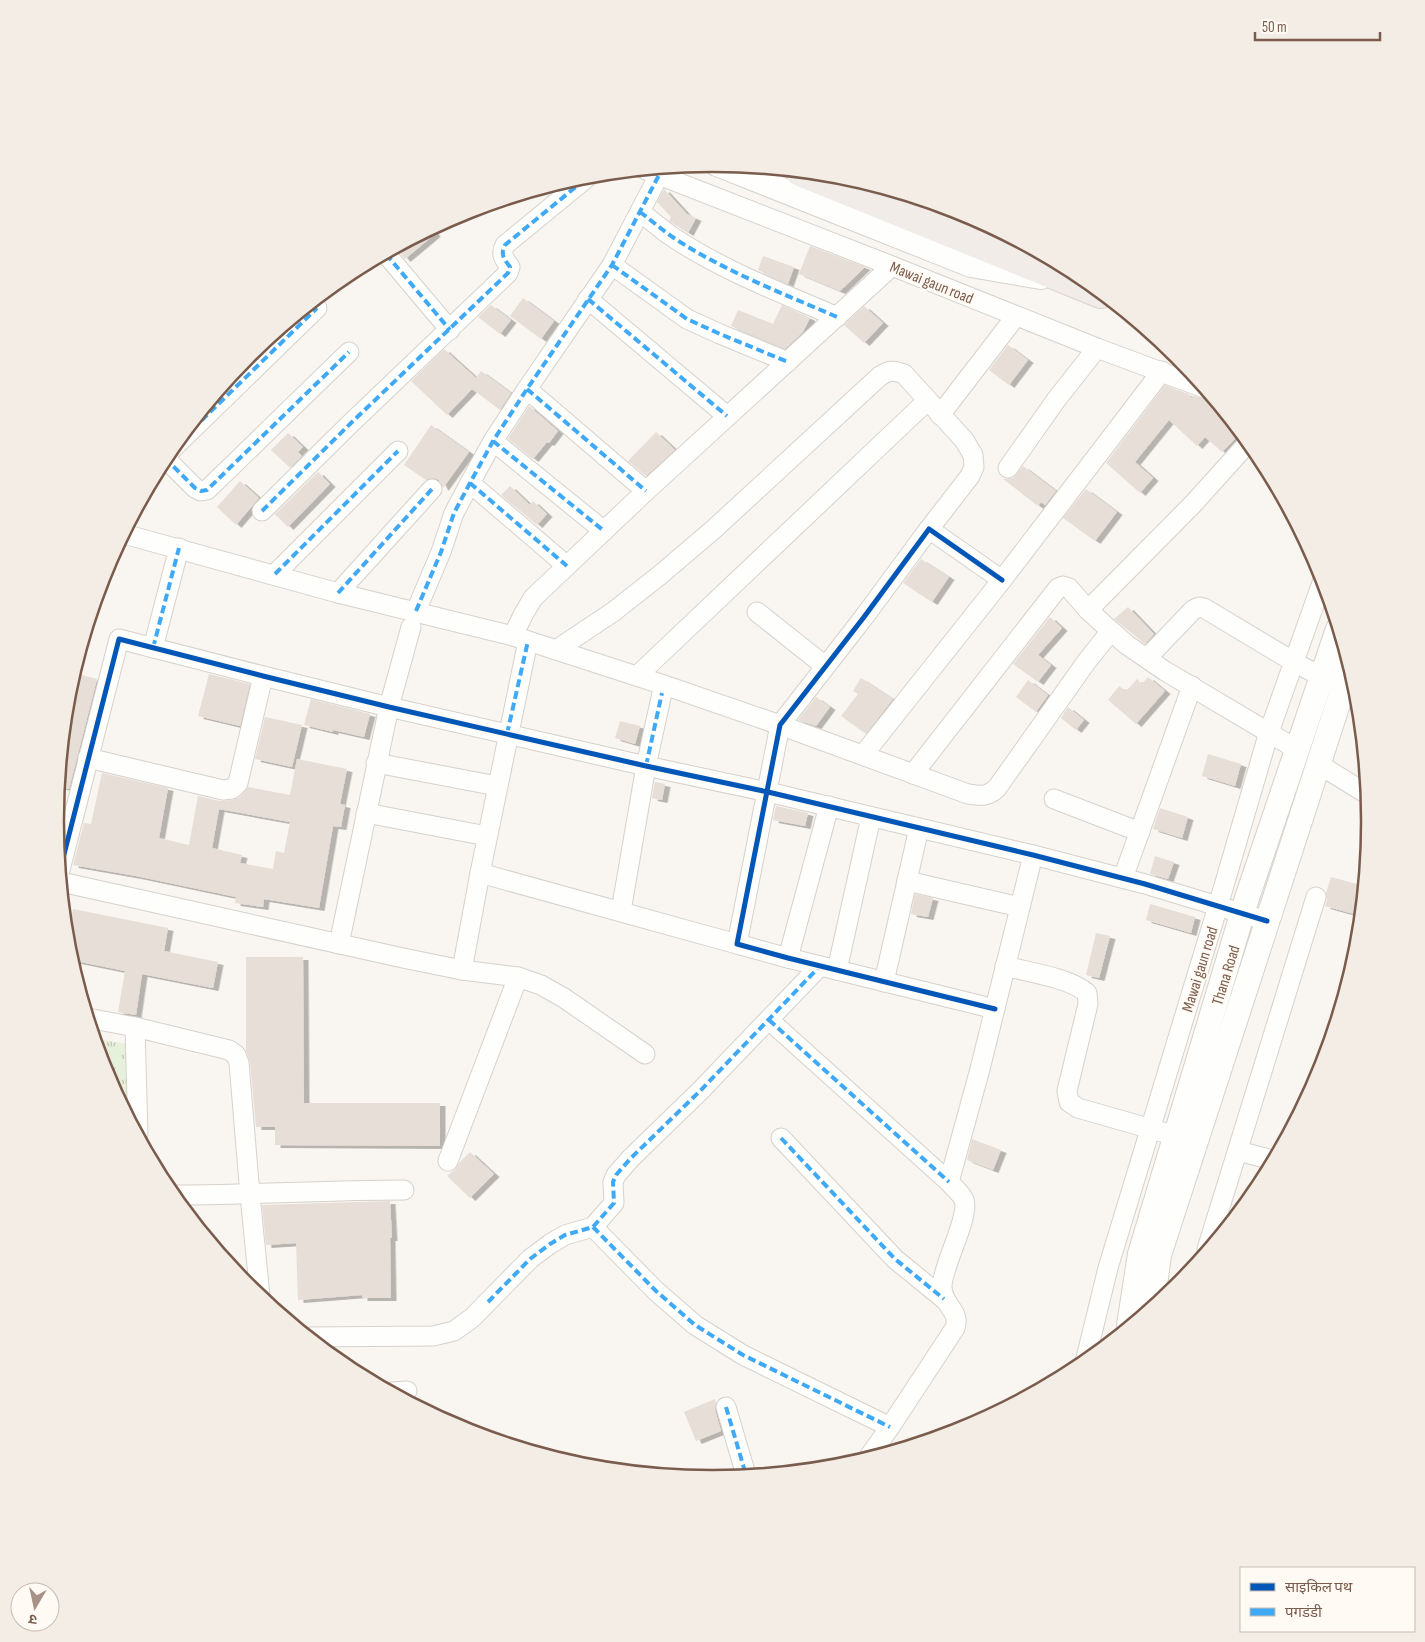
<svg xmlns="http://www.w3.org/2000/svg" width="1425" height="1642" viewBox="0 0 1425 1642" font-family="'Sofia Sans Condensed','Noto Sans Devanagari',sans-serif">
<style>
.park{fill:url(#park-tufts)}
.building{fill:#e6ded7;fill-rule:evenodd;filter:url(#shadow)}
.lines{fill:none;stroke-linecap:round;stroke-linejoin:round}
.minor-casing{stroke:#d7d1cb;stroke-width:21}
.tertiary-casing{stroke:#d7d1cb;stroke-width:26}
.trunk-casing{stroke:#dad1cc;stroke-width:30}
.minor{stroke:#fefefd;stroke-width:19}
.tertiary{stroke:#fefefd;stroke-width:24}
.trunk{stroke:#f2ece8;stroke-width:28}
.quiet{stroke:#3fa9f5;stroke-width:4;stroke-dasharray:8 4;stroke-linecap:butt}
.cycleway-casing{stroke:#fffaf3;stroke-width:8}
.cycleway{stroke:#0057b8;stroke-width:5}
.labels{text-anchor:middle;stroke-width:4;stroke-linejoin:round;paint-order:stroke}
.street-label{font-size:16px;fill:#7a5c4d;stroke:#fffaf3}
.rim{fill:none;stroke:#7a5c4d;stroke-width:2.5}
</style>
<defs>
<pattern id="park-tufts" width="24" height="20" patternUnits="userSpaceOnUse" patternTransform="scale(1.25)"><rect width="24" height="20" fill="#e7f0db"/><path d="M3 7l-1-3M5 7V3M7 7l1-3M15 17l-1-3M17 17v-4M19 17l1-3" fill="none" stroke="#c0c6b4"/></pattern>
<filter id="shadow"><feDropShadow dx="5.5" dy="3" stdDeviation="0" flood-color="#0004"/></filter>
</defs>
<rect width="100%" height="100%" fill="#f9f5f0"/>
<!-- park -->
<path class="park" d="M 95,1039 L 129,1044 L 132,1123 L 105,1072 Z"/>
<!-- building -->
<g class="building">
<path d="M 664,189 L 687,214 L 696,218 L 688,233 L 669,221 L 671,217 L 657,202 Z"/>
<path d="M 432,229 L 435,234 L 405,259 L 396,248 Z"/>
<path d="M 810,246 L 865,267 L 840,291 L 799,274 Z"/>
<path d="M 763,256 L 794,267 L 788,284 L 758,270 Z"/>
<path d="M 523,298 L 554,321 L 541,339 L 510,316 Z"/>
<path d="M 491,305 L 511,320 L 500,334 L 478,317 Z"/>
<path d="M 782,305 L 810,318 L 803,332 L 785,349 L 731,326 L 738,310 L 773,324 Z"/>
<path d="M 864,306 L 883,323 L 864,343 L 844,325 Z"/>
<path d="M 1008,345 L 1028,360 L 1009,385 L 989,370 Z"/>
<path d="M 444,349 L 476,378 L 481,371 L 511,393 L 500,410 L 472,389 L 447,415 L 411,381 Z"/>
<path d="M 1165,385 L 1188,394 L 1192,398 L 1194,396 L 1205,399 L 1210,397 L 1241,433 L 1222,452 L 1205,437 L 1197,446 L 1169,420 L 1135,462 L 1153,478 L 1140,493 L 1106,463 Z"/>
<path d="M 529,406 L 558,431 L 549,443 L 547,442 L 533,459 L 508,439 Z"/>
<path d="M 431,425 L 469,452 L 443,488 L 439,480 L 434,478 L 426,480 L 404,465 Z"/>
<path d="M 656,432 L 675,450 L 646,476 L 628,461 Z"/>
<path d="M 288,433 L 303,447 L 298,452 L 302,456 L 290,468 L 271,450 Z"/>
<path d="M 1023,466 L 1056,491 L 1045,505 L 1041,502 L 1038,506 L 1003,479 L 1013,478 Z"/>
<path d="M 318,472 L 330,484 L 288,527 L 275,514 Z"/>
<path d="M 240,481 L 259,498 L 236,525 L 217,507 Z"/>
<path d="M 510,486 L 530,505 L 533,501 L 547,514 L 537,525 L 501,495 Z"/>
<path d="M 1086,489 L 1117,512 L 1095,541 L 1063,518 Z"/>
<path d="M 921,559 L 949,577 L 932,602 L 903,583 Z"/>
<path d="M 1128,607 L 1154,634 L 1145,644 L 1114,619 Z"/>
<path d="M 1050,617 L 1062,628 L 1038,655 L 1051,665 L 1038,682 L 1013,664 Z"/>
<path d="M 74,673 L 97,679 L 69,789 L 58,786 L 68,692 Z"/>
<path d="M 209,674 L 250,684 L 240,726 L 198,716 Z"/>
<path d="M 1148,677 L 1165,691 L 1136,724 L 1108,700 L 1119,686 L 1126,691 L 1137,679 L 1142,684 Z"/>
<path d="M 861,678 L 893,699 L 866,734 L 841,716 L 858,694 L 853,691 Z"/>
<path d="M 1028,680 L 1048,695 L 1036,712 L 1016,697 Z"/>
<path d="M 816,697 L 830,707 L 816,726 L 798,720 Z"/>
<path d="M 311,699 L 370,714 L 364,737 L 333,730 L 333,732 L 304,725 Z"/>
<path d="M 1068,707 L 1084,720 L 1076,730 L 1061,718 Z"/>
<path d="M 265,717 L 302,725 L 292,767 L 255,759 Z"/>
<path d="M 620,721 L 640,726 L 635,744 L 615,738 Z"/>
<path d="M 1208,754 L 1241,764 L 1235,786 L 1202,776 Z"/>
<path d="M 297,759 L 347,769 L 340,804 L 345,805 L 341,827 L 333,826 L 319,908 L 264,899 L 263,907 L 235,903 L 236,897 L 136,876 L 73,865 L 84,823 L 91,824 L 102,773 L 168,788 L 159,838 L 189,845 L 198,796 L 220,801 L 233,800 L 240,797 L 248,787 L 290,795 ZM 219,809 L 290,822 L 284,853 L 276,851 L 273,869 L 240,863 L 242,855 L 212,848 Z"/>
<path d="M 655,782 L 665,784 L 662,800 L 652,798 Z"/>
<path d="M 776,806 L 808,813 L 805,826 L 773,820 Z"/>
<path d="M 1160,808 L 1188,817 L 1182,838 L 1153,829 Z"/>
<path d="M 1155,856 L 1174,862 L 1168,879 L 1150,874 Z"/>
<path d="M 1331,877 L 1364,886 L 1361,916 L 1325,906 L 1327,900 L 1326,893 Z"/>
<path d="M 915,894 L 933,898 L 928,917 L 911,914 Z"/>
<path d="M 1150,904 L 1195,917 L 1191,933 L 1146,920 Z"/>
<path d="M 73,909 L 168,928 L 164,951 L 218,962 L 213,988 L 142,974 L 136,1015 L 118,1012 L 125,971 L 71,960 L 67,940 Z"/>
<path d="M 1096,933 L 1110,936 L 1099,978 L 1086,975 Z"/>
<path d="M 246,957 L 303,957 L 304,1103 L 440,1103 L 440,1146 L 275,1145 L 275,1127 L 256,1127 L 250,1062 L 246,1051 Z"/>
<path d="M 972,1139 L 1001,1150 L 993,1170 L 967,1160 Z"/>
<path d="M 470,1152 L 494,1174 L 470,1198 L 447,1176 L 455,1169 L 459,1163 Z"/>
<path d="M 390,1201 L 392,1238 L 390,1238 L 391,1298 L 362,1298 L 362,1295 L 298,1300 L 296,1243 L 266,1245 L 262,1205 Z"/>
<path d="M 715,1399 L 716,1403 L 715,1410 L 721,1431 L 696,1441 L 684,1412 Z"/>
</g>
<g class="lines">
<defs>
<g id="minor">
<path d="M 646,170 L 892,266 L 1097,348 L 1204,388"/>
<path d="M 640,212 C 651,220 662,230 674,238 C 724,271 782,293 837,317"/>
<path d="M 386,254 L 450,330"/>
<path d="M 612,265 L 687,319 L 720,334 L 788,362"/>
<path d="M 588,299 L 727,416"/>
<path d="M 527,389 L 646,491"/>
<path d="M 940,415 L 1016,316"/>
<path d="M 493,441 L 604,531"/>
<path d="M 167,454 L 317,308"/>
<path d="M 165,458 L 195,488 L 201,491 L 207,490 L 349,352"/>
<path d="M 1008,468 L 1056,400 L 1097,348"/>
<path d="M 470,483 L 567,566"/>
<path d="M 262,511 L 350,424 L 508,273 L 510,267 C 504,259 500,254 505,245 L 589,176"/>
<path d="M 124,534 L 338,593 L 513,636 L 664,685 L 780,725 L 968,794 C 981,796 988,797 997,788 L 1087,661 L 1111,631 L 1127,645 L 1165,671 L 1298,750"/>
<path d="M 275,574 L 398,451"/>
<path d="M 338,593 L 432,489"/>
<path d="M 1088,610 L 1193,504 L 1248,443"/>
<path d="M 416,611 L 441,552 L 454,513 L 470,483 L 493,441 L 527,389 L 612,265 L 659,175"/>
<path d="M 757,612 L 825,666"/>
<path d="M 513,636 L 523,615 L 533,598 L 646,491 L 892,266"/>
<path d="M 153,648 L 179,548"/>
<path d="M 556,650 L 613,612 L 660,575 L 714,529 L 880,376 C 889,370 894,370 904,374 L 964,440 L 973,455 L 974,467 L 970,476 L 929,529"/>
<path d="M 1147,658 L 1193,610 L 1199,607 L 1204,608 L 1294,662 L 1322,677 L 1335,681"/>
<path d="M 637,676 L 927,401"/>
<path d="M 863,755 L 1002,580 L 1162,371"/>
<path d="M 88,758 L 223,790 L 232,789 L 238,783 L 263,676"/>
<path d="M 376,763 L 497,786"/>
<path d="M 1318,764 L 1367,794"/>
<path d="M 913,774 L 1058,588 L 1063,586 L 1069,588 L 1088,610 L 1111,631"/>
<path d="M 1054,799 L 1140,832"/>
<path d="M 366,813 L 487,836"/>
<path d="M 60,870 L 119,639 L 263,676 L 389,707 L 646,766 L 768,792 L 1033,855 L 1145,884 L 1267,921"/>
<path d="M 480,873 L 528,641"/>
<path d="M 1123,878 L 1192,686"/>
<path d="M 907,881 L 1020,907"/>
<path d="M 61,882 L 403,958 L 462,970 L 518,977 L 541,985 L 564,998 L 645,1054"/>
<path d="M 621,911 L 646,766 L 662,693"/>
<path d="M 339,944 L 389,707 L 411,627"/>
<path d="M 788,958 L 829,806"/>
<path d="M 1005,966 C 1028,972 1070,978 1087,993 L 1088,1004 L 1067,1091 L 1069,1102 L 1078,1108 L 1176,1136"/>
<path d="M 462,970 L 480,873 L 737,944"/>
<path d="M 837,970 L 871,817"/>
<path d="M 884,982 L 919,828"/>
<path d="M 995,1009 L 788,958 L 737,944 L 780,725 L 864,617 L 929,529 L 1002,580"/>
<path d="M 88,1018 L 135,1027 L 229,1050 L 236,1055 L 239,1063 L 250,1195 L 260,1296"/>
<path d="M 769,1020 L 949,1182"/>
<path d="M 135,1027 L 138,1134"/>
<path d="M 781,1138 L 895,1259 L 944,1299"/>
<path d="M 1238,1151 L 1273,1160"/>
<path d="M 448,1161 L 518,977"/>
<path d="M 173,1195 C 250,1195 327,1190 404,1190"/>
<path d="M 593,1227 L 656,1291 L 695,1325 L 743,1355 L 890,1427"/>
<path d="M 1207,1249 L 1316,897"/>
<path d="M 310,1337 L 433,1336 L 454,1331 L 472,1318 L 530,1259 L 550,1244 L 565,1235 L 593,1227 L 614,1203 L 613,1182 L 616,1175 L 631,1158 L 701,1090 L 820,966"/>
<path d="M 1085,1362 L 1108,1268 L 1218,906 L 1269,732 L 1323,580"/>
<path d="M 392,1392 L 407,1391"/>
<path d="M 726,1407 L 746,1475"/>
<path d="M 868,1458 L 890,1427 L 955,1328 C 961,1310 942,1306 942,1286 C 943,1264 970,1217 964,1200 C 961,1193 954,1188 949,1182 L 980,1069 L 1033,855"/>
</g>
<g id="tertiary">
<path d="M 717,164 L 971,265 L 1041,277"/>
<path d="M 1152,1307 L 1159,1255 L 1350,667"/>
<path d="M 1129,1325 L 1140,1254 L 1247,898 L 1338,629"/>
</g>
<path id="trunk" d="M 800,172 L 1101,294"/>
</defs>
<!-- minor casing -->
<use href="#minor" class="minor-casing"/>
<!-- tertiary casing -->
<use href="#tertiary" class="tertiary-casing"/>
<!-- trunk casing -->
<use href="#trunk" class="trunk-casing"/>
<!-- minor -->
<use href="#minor" class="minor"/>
<!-- tertiary -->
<use href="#tertiary" class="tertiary"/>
<!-- trunk -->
<use href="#trunk" class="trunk"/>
<!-- quiet -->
<g class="quiet">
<path d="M 640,212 C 651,220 662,230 674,238 C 724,271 782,293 837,317"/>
<path d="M 386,254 L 450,330"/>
<path d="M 612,265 L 687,319 L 720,334 L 788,362"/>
<path d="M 588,299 L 727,416"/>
<path d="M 527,389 L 646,491"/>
<path d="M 493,441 L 604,531"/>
<path d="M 167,454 L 317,308"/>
<path d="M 165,458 L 195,488 L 201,491 L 207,490 L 349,352"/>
<path d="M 470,483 L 567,566"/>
<path d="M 262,511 L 350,424 L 508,273 L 510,267 C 504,259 500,254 505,245 L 589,176"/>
<path d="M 275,574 L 398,451"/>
<path d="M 338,593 L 432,489"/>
<path d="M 416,611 L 441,552 L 454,513 L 470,483 L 493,441 L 527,389 L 612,265 L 659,175 L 646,170"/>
<path d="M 153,648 L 179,548"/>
<path d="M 507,734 L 528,641"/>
<path d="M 646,766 L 662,693"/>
<path d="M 769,1020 L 949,1182"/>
<path d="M 781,1138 L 895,1259 L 944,1299"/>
<path d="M 593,1227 L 656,1291 L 695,1325 L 743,1355 L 890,1427"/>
<path d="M 488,1302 L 530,1259 L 550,1244 L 565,1235 L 593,1227 L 614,1203 L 613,1182 L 616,1175 L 631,1158 L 701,1090 L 820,966"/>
<path d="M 726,1407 L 746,1475"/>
</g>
<defs>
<g id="cycleway">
<path d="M 60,870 L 119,639 L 263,676 L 389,707 L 646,766 L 768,792 L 1033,855 L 1145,884 L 1267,921"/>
<path d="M 995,1009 L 788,958 L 737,944 L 780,725 L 864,617 L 929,529 L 1002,580"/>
</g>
</defs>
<!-- cycleway casing -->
<use href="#cycleway" class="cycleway-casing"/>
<!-- cycleway -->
<use href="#cycleway" class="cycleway"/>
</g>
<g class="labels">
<!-- street labels -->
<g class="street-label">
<text transform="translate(932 282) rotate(22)" y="6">Mawai gaun road</text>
<text transform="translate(1199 969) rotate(-73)" y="6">Mawai gaun road</text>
<text transform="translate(1225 975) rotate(-73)" y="6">Thana Road</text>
</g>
</g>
<!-- crop -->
<path d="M0 0H1425V1642H0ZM712 172H713A648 648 0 0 1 1361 820V822A648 648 0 0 1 713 1470H712A648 648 0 0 1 64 822V820A648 648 0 0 1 712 172Z" fill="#f4ede6" fill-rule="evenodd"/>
<path class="rim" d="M712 172H713A648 648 0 0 1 1361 820V822A648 648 0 0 1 713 1470H712A648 648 0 0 1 64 822V820A648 648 0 0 1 712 172Z"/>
<!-- legend -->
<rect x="1240" y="1567" width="175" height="65" fill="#fffaf3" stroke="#cabbb1"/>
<rect x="1250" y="1583" width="25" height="8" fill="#0057b8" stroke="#cabbb1"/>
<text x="1285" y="1592" font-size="15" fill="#7a5c4d">साइकिल पथ</text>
<rect x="1250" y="1608" width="25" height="8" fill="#3fa9f5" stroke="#cabbb1"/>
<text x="1285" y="1617" font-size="15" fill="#7a5c4d">पगडंडी</text>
<!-- north arrow -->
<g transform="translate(35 1607) rotate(189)"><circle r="24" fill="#fffaf3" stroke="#cabbb1"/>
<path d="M0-4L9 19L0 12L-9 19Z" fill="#a69286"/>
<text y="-8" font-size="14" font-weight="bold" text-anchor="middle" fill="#7a5c4d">उ</text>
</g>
<!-- scale -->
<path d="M1255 32v8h125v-8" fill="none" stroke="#7a5c4d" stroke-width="2.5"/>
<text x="1262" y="32" font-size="15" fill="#7a5c4d" stroke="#fffaf3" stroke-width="4" paint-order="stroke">50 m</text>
</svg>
